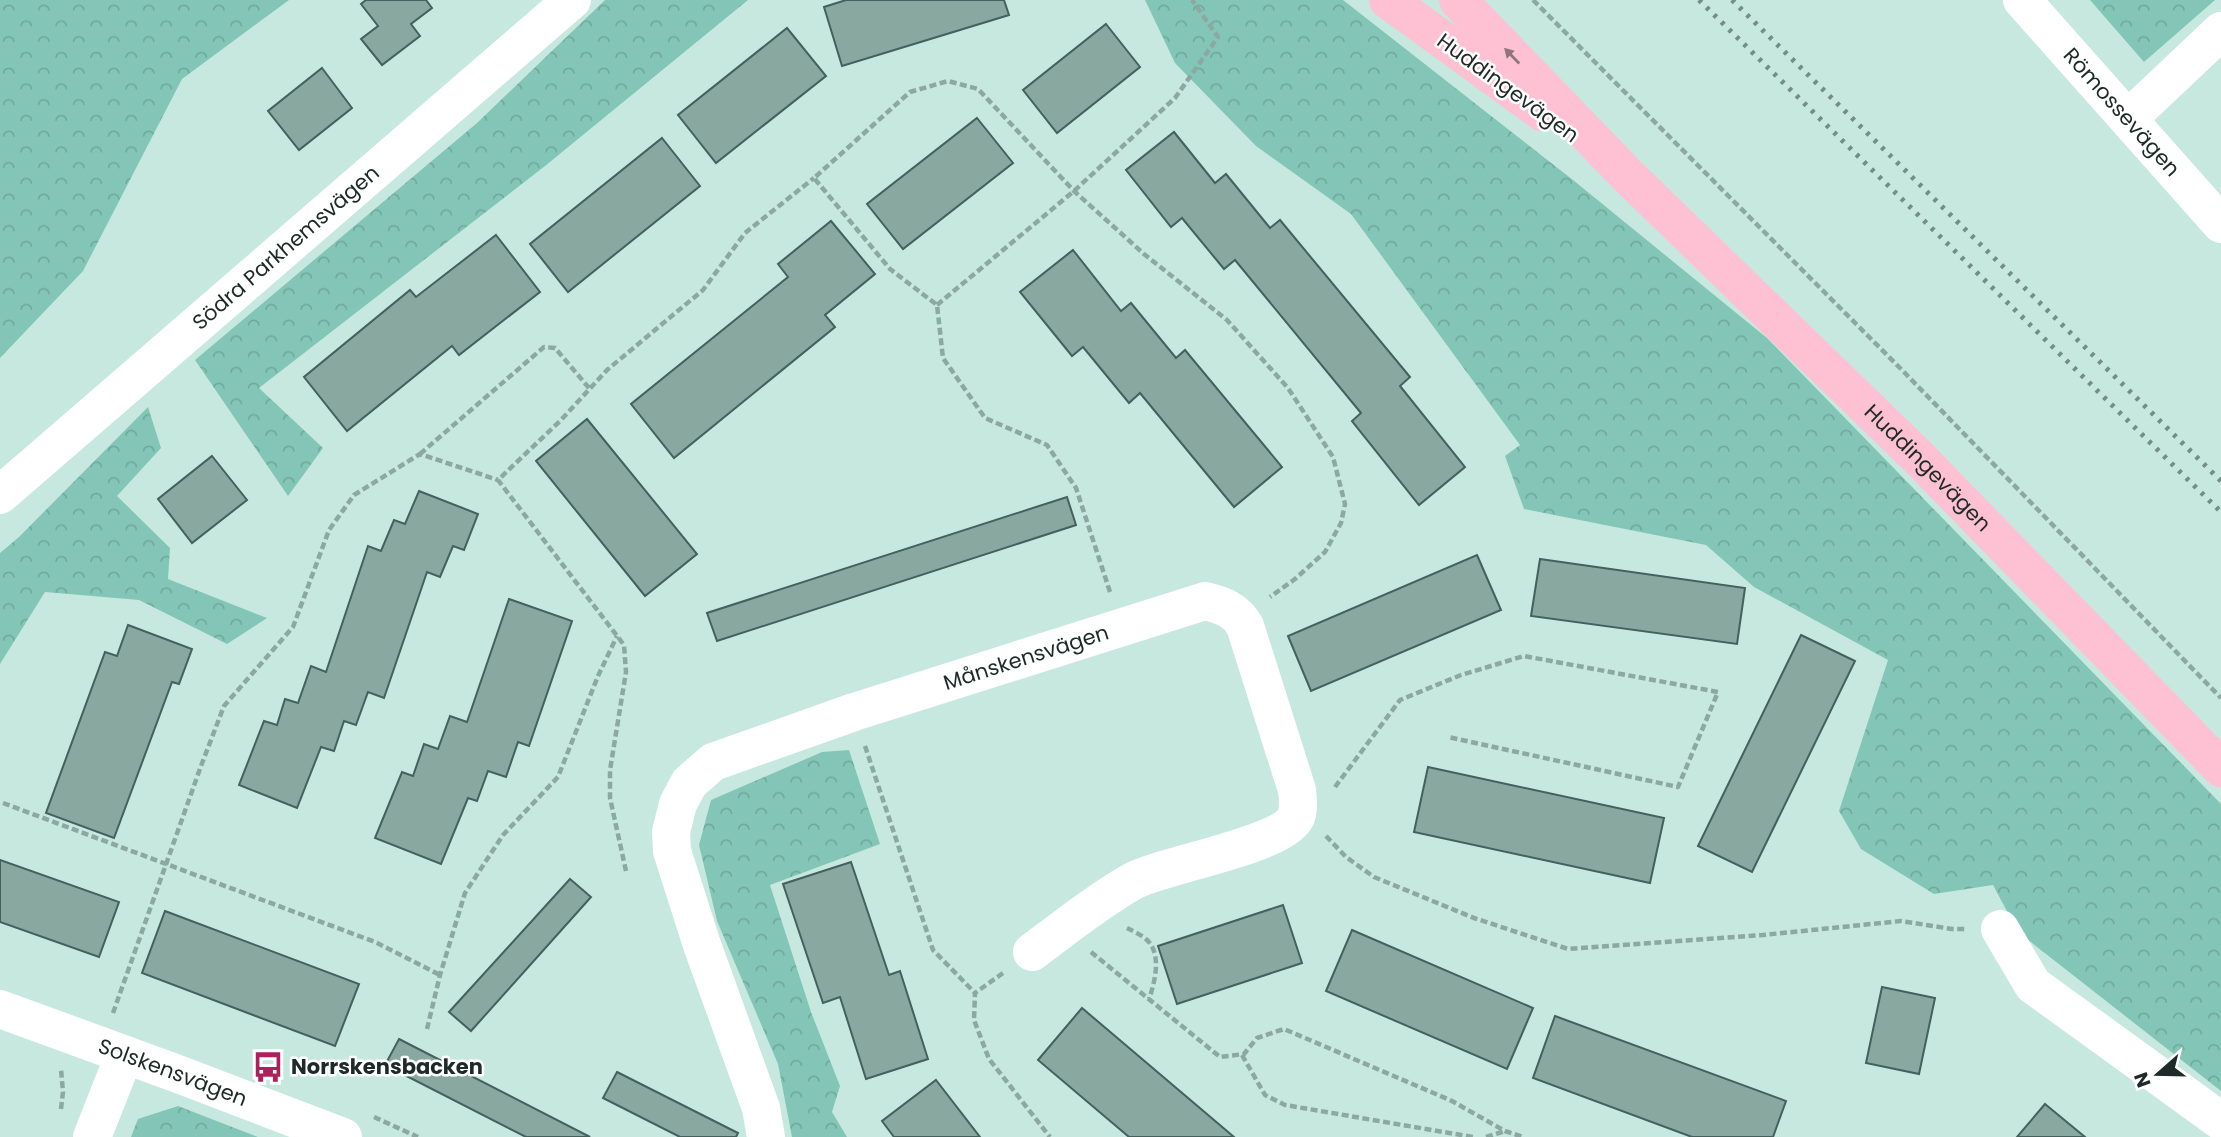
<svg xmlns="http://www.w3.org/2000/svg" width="2221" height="1137" viewBox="0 0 2221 1137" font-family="Poppins,sans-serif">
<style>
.forest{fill:url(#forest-crowns)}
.building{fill:#88a8a0;stroke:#44615b;stroke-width:2}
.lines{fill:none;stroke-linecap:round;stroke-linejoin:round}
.path{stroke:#8da8a1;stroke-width:4.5;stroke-dasharray:7 3.5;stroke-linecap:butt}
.minor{stroke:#fff;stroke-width:38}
.primary{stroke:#fdc1d3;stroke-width:38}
.rail{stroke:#758d87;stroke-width:5;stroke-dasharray:3.5 7;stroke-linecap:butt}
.oneway{fill:#8d767d}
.labels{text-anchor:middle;stroke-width:5;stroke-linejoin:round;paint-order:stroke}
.street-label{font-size:21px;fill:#1d2a27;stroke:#fff}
.poi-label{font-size:21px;font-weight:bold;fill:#1d2a27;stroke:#fff;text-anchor:start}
</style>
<defs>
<pattern id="forest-crowns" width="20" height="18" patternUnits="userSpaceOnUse" patternTransform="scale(1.75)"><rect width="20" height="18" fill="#83c6b7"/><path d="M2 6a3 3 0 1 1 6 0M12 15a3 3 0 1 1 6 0" fill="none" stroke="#71aa9d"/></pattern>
</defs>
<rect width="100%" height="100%" fill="#c6e8df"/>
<!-- forest -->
<g class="forest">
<path d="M 0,0 L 289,0 L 182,79 L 83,271 L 0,358 Z"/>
<path d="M 605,0 L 748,0 L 545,166 L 259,388 L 323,448 L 288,496 L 195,360 L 477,123 Z"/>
<path d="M 1145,0 L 1343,0 L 1573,180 L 1767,338 L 2221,804 L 2221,1091 L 2018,932 L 1993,885 L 1934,894 L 1861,849 L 1839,811 L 1888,660 L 1754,587 L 1706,545 L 1524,509 L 1505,456 L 1520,445 L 1351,214 L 1256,146 L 1175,63 Z"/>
<path d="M 2090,0 L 2215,0 L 2144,62 Z"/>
<path d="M 148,407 L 161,448 L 117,496 L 170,548 L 168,579 L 267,618 L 227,644 L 139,600 L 45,592 L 0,664 L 0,553 L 19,537 Z"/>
<path d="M 849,750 L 880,844 L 770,885 L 811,1012 L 840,1086 L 832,1112 L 847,1137 L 792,1137 L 778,1064 L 717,921 L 699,845 L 711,800 L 822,752 Z"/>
<path d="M 178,1106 L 258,1137 L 131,1137 L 138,1119 Z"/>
</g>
<!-- building -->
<g class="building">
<path d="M 366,0 L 426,0 L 432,8 L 411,24 L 420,36 L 382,65 L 361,39 L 378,26 L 361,4 Z"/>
<path d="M 846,0 L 1004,0 L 1009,15 L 842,66 L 824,7 Z"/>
<path d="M 1106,24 L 1140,67 L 1057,133 L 1023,90 Z"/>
<path d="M 787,28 L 826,76 L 716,163 L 678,115 Z"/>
<path d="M 322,68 L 352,108 L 299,150 L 268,111 Z"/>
<path d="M 977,118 L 1013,163 L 903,249 L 867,204 Z"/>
<path d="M 1174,132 L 1215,183 L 1226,174 L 1270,228 L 1280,220 L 1410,377 L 1400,386 L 1465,467 L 1419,505 L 1352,421 L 1361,413 L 1235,260 L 1224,269 L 1182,218 L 1171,227 L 1126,170 Z"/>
<path d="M 662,138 L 700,186 L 568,292 L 530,244 Z"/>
<path d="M 831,221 L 875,274 L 825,315 L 835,327 L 674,458 L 631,404 L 788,277 L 778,264 Z"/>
<path d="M 496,235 L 540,292 L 459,355 L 452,346 L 347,431 L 304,377 L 410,290 L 416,297 Z"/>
<path d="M 1073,250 L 1121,311 L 1131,303 L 1176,358 L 1185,350 L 1282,467 L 1234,507 L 1140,393 L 1129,403 L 1083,347 L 1072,356 L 1020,292 Z"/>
<path d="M 587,419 L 697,554 L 645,596 L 536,461 Z"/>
<path d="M 212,456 L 247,500 L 192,543 L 158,499 Z"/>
<path d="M 419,491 L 478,514 L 464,550 L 453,546 L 440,577 L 427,572 L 384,698 L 368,692 L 356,725 L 344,721 L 334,751 L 321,747 L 297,808 L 239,785 L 264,721 L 277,725 L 285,699 L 298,703 L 311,666 L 326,672 L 368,546 L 381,551 L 394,520 L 405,524 Z"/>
<path d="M 1067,497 L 1076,525 L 717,641 L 707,613 Z"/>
<path d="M 1477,555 L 1501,610 L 1311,691 L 1288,636 Z"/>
<path d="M 1540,559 L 1745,588 L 1737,644 L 1531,616 Z"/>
<path d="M 509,599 L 572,621 L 529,746 L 518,742 L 506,777 L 488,771 L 477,801 L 468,798 L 441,864 L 375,838 L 402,772 L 413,776 L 424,744 L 438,749 L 450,716 L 467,722 Z"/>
<path d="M 128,625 L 192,649 L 179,684 L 172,682 L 114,838 L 46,813 L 105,652 L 117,656 Z"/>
<path d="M 1801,635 L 1855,661 L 1752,872 L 1698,846 Z"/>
<path d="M 1428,767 L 1664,818 L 1650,883 L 1414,832 Z"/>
<path d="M 0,860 L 119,902 L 99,957 L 0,922 Z"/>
<path d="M 851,862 L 889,975 L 900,971 L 928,1059 L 866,1079 L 840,997 L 823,1003 L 783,884 Z"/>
<path d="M 570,879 L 591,897 L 471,1031 L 449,1012 Z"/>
<path d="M 1283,905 L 1302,963 L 1177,1004 L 1158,946 Z"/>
<path d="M 165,911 L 359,984 L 335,1046 L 142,973 Z"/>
<path d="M 1352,930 L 1533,1008 L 1507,1069 L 1326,991 Z"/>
<path d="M 1882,987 L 1935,998 L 1919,1074 L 1866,1063 Z"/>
<path d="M 1082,1008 L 1234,1137 L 1129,1137 L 1038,1060 Z"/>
<path d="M 1555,1016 L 1786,1101 L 1773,1137 L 1692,1137 L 1533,1078 Z"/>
<path d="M 399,1039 L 590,1137 L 526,1137 L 385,1065 Z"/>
<path d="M 617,1072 L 738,1133 L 736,1137 L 680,1137 L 603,1098 Z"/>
<path d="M 936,1080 L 980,1137 L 894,1137 L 882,1121 Z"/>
<path d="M 2045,1104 L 2085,1137 L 2017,1137 Z"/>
</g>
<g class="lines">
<!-- path -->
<g class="path">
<path d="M 1533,0 L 1901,369 L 2221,698"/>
<path d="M 937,305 L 1074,191 L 1175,98 L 1218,37 L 1192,0"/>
<path d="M 420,454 L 544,347 L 555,348 L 589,388"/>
<path d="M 1110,592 L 1076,488 L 1047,445 L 985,418 L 943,358 L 937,305 L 890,269 L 814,178 L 910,92 L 948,81 L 978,89 L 1074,191 L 1144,254 L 1227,320 L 1288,388 L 1333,457 L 1345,504 L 1341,523 L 1325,552 L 1295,579 L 1270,597"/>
<path d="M 865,746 L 933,950 L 975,993"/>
<path d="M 1335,787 L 1400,700 L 1461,675 L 1524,656 L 1718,692 L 1678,787 L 1448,737"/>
<path d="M 3,803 L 375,942 L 440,975"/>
<path d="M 1326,836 L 1346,857 L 1374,877 L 1474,918 L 1568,949 L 1763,935 L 1901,921 L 1952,929 L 1966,929"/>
<path d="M 626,871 L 610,798 L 610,770 L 626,672 L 624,645 L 498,480 L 561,420 L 607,370 L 703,290 L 745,233 L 814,178"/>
<path d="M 1127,928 C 1133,931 1142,935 1147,940 C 1162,954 1155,982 1149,999"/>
<path d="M 1091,952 L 1220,1057 L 1244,1054 L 1257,1038 L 1284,1029 L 1452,1101 L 1505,1131 L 1523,1137"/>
<path d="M 1003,973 L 975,993 L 974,1020 L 989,1059 L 1050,1137"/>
<path d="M 113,1013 L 201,766 L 224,706 L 293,627 L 329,530 L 354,495 L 420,454 L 498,480"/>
<path d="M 427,1029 L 440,975 L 465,893 L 503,835 L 558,777 L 598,676 L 617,636"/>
<path d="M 1242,1055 L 1265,1095 L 1285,1105 L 1473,1137"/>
<path d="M 61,1109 L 63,1092 L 61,1069"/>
<path d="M 374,1117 L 418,1137"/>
<path d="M 1486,1137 L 1505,1131"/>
</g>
<!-- minor -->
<g class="minor">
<path id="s1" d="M 2022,0 L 2221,224"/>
<path d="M 2129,118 L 2221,31"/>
<path id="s2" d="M 0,495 L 572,0"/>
<path d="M 2000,929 L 2033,985 L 2221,1121"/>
<path id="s3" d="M 0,1009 L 178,1074 L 343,1137"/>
<path d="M 92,1137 L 124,1056"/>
<path id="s4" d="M 766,1137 L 761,1108 L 702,945 L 672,851 L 671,832 L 678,804 L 689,783 L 713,762 L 854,712 L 1205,601 C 1222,605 1236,610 1245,626 L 1297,790 C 1298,799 1299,809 1296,817 C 1282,846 1165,864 1133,881 C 1098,901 1064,928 1032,952"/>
</g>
<!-- primary -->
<g class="primary">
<path d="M 1388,0 L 1542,112"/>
<path id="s5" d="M 1458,0 L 1627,175 L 1918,457 L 2221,768"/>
</g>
<!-- rail -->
<g class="rail">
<path d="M 1699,0 L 2221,512"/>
<path d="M 1732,0 L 2221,481"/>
</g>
</g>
<!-- one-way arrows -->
<defs><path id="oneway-solid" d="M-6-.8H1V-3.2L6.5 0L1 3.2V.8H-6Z" transform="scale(1.75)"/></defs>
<use class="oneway" href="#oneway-solid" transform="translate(1512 56) rotate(-134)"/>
<!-- icons -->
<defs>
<symbol id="bus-bare" viewBox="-9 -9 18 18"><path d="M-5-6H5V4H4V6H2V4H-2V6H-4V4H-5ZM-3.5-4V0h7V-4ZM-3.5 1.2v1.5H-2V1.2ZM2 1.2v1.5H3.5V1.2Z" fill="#ad205c" stroke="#fff" stroke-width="2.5" paint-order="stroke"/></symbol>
</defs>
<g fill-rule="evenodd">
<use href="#bus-bare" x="246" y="1045" width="44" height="44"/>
</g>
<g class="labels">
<!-- street labels -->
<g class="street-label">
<text transform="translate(1508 88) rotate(36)" y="7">Huddingevägen</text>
<text dy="7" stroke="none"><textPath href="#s1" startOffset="150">Römossevägen</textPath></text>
<text dy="7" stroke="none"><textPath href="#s2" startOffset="378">Södra Parkhemsvägen</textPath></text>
<text dy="7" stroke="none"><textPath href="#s5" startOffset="663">Huddingevägen</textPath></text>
<text dy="7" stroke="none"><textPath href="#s4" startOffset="735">Månskensvägen</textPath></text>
<text dy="7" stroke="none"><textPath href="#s3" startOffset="184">Solskensvägen</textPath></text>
</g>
<!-- poi labels -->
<g class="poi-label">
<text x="291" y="1074">Norrskensbacken</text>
</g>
</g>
<!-- north arrow -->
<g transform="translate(2158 1074) rotate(250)" stroke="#ffffff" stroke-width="5" paint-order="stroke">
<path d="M0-5L12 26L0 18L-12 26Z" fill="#1d2a27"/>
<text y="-10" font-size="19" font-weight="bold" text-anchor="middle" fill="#1d2a27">N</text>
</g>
</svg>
